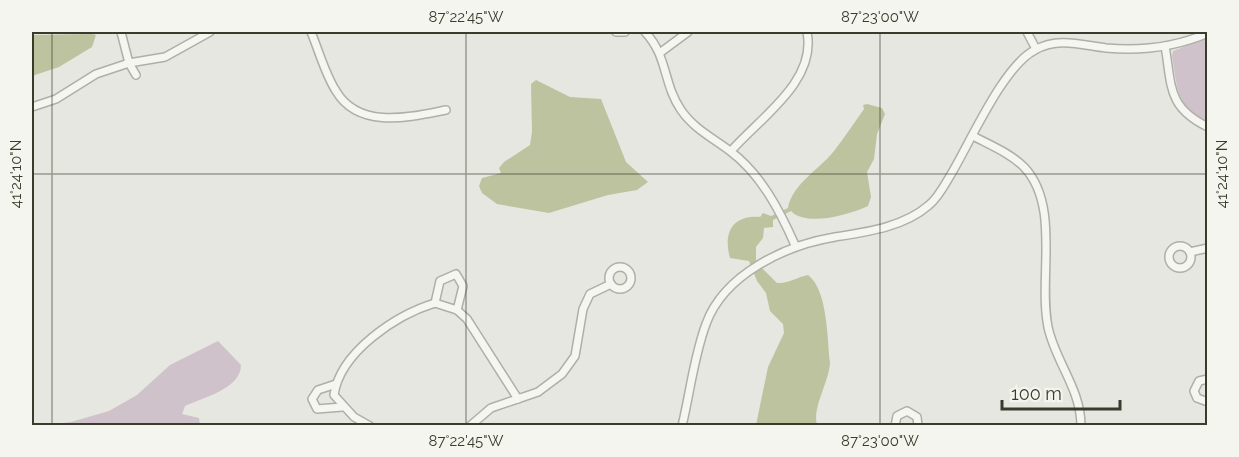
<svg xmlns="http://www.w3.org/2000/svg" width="1239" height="457" viewBox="0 0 1239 457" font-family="Raleway,sans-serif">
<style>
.green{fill:#d0c2cb}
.water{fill:#bec39f}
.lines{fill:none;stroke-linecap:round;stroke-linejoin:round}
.minor-casing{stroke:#aeb0a6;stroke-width:10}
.minor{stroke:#f5f6f2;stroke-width:7}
.ticks{fill:none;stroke:#383c2a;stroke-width:1.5;stroke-opacity:0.45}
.neatline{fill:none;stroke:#383c2a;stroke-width:2}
.ticks-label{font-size:15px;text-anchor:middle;fill:#383c2a}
</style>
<rect width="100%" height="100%" fill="#e5e7e0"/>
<!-- green -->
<g class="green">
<path d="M 1207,38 L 1207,121 C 1177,114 1176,80 1172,56 L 1173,51 Z"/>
<path d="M 218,341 L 241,365 C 241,389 202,398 185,406 L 182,414 L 199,418 L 200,425 L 44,425 L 71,422 L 109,411 L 137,395 L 170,365 Z"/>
</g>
<!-- water -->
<g class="water">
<path d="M 32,35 L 92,34 L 96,35 L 92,47 L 59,67 L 32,76 Z"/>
<path d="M 536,80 L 570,97 L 601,99 L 626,162 L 648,182 L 637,190 L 608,195 L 549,213 L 497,204 L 482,193 L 479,186 L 482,178 L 501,173 L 499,168 L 504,162 L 530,145 L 532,132 L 531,84 Z"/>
<path d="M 867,104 L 882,108 L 885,114 L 877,134 L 874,159 L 867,172 L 871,197 L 868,206 C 849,215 806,227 791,211 L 773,220 L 773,227 L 764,228 L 763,238 L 756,247 L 756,262 L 777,283 C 788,284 797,277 808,275 C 828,290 827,339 830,363 C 829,382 812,408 817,425 L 756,425 L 768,367 L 784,333 L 783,324 L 770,311 L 766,293 L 757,281 L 749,261 L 730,258 C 723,233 732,215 760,217 L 763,213 L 771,216 L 788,208 C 792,184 819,170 834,151 C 844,138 854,123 864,109 L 863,105 Z"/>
</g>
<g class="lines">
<defs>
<g id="minor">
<path d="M 121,32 L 129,63 L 136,75"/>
<path d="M 311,32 C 319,51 325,74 336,91 C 359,130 410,117 446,110"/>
<path d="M 616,32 L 625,32"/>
<path d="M 645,32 C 668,56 663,84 681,110 C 694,129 713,138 730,151 C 761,174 780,211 795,245"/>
<path d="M 1027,32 L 1036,49"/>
<path d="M 1165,46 C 1172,86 1167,107 1208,127"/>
<path d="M 661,52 L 688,32"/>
<path d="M 32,107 L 56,99 L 96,74 L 129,63 L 165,57 L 210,32"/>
<path d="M 973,136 C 990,145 1010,153 1024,167 C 1061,206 1038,278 1048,327 C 1055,361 1081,389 1081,426"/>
<path d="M 731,151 C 760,118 817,81 807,32"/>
<circle cx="1180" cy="257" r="11"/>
<path d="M 1190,252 L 1208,248"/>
<circle cx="620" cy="278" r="11"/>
<path d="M 435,303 L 440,281 L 456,274 L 463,286 L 457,310"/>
<path d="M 1208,379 L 1199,381 L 1194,391 L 1197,398 L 1208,402"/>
<path d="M 336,384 L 318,390 L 312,399 L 317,409 L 342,407"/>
<path d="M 370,426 L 354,417 L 334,395 C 340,352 396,315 435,303 L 457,310 L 467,319 L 518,399"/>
<path d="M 470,426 L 491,408 L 538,392 L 562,374 L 575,356 L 583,309 L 590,294 L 611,284"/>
<path d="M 682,426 C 690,393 694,356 706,324 C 724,274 786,245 835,237 C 867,232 904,227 929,205 C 938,198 944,186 950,176 C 970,143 1003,66 1035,50 C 1058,37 1081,45 1106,48 C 1140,51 1176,47 1208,33"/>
<path d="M 895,426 L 897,416 L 907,411 L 917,417 L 918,426"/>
</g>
</defs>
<!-- minor casing -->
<use href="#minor" class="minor-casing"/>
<!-- minor -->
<use href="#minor" class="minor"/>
</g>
<!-- ticks -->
<path class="ticks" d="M 52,32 L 52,426M 466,32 L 466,426M 880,32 L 880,426M 32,174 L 1208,174"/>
<!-- border -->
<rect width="1239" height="457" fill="none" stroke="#f4f5ef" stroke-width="66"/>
<!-- scale -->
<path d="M1002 400v9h118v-9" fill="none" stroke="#383c2a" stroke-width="3"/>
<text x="1011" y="400" font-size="18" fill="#383c2a" stroke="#f4f5ef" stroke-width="4.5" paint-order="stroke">100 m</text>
<rect x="33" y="33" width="1173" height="391" class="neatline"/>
<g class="ticks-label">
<text x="466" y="22">87°22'45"W</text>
<text x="880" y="22">87°23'00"W</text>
<text transform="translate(1222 174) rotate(-90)" y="5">41°24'10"N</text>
<text transform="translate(16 174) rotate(-90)" y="5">41°24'10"N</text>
<text x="466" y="446">87°22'45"W</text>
<text x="880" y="446">87°23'00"W</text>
</g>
</svg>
